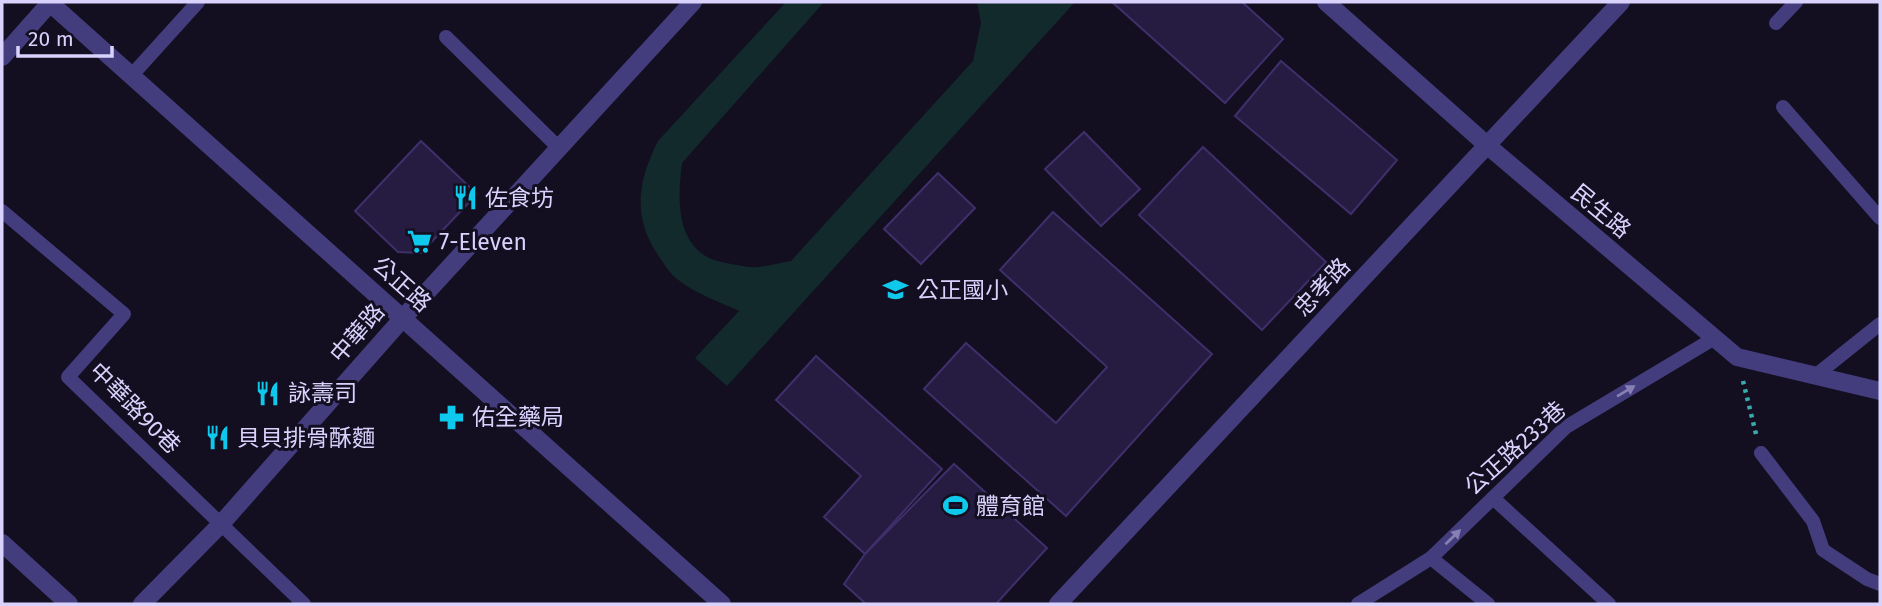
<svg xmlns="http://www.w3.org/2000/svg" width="1882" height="606" viewBox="0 0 1882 606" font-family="'Fira Sans','Noto Sans TC',sans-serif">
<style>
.green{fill:#122a2b}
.building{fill:#261c41;stroke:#3f2f6b;stroke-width:2}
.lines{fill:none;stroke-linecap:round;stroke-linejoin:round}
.path{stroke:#36acac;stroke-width:4.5;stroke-dasharray:3.5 5;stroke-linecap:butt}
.lane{stroke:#433d7d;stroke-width:14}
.street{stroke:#433d7d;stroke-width:18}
.oneway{fill:#8680b6}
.labels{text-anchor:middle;stroke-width:6;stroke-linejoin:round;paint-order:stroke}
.poi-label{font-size:23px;fill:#d9d2fc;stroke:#130f21;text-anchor:start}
.street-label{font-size:23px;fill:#d9d2fc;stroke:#130f21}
</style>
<rect width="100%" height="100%" fill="#130f21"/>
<!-- green -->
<path class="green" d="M 786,2 L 824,2 L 682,163 C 678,195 675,238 707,257 C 713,261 740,266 749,267 C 762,268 778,263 791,261 L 973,61 L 981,23 L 977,2 L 1075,2 L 727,386 L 695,358 L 739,311 C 718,301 696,294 677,279 C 670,274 665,265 660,258 C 632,218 637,183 658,141 Z"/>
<!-- building -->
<g class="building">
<path d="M 1112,2 L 1242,2 L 1283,39 L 1225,103 Z"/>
<path d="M 1281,61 L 1397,160 L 1351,214 L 1235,116 Z"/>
<path d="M 1084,132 L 1140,189 L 1101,226 L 1045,169 Z"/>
<path d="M 421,141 L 477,194 L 421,253 L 398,252 L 355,211 Z"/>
<path d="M 1203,147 L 1326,262 L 1262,330 L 1139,215 Z"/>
<path d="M 938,173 L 975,208 L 921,264 L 884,229 Z"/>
<path d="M 1053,212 L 1212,354 L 1066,516 L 924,389 L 966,343 L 1056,423 L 1107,367 L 1000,270 Z"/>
<path d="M 816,356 L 942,469 L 865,554 L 824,517 L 861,476 L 776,400 Z"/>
<path d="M 954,464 L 1047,548 L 996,604 L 866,604 L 844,584 L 865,554 Z"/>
</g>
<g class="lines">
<!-- path -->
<path class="path" d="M 1743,381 L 1756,434"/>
<!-- lane -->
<g class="lane">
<path d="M 1776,23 L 1796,2"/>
<path d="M 446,37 L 559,148"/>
<path d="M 132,75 L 198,2"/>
<path d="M 1783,107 L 1880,218"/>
<path d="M 2,211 L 124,314 L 68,377 L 304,604"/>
<path d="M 1815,376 L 1880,324"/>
<path d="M 1761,453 L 1813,521 L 1823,550 L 1867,579 L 1880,584"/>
<path d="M 1493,498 L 1609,604"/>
<path d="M 1431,558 L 1488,604"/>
<path d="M 1358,604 L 1431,558 L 1566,427 L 1713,339"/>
</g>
<!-- street -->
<g class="street">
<path d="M 49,2 L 722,604"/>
<path d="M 1326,2 L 1488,146 L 1737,357 L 1880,391"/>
<path d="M 2,57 L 50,3"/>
<path d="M 2,543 L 69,604"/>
<path d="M 142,604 L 221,524 L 403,318 L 693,2"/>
<path d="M 1058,604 L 1621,2"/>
</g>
</g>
<!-- one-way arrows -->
<defs><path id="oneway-solid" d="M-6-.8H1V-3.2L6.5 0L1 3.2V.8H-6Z" transform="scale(1.75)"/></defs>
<g class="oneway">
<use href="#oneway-solid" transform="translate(1626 391) rotate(-31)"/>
<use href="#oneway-solid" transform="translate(1453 537) rotate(-44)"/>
</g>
<!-- icons -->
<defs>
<symbol id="restaurant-bare" viewBox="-9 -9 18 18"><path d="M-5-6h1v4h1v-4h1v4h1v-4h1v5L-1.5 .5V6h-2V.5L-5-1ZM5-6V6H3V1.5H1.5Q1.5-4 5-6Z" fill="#0ec9ec" stroke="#130f21" stroke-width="2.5" paint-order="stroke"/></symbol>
<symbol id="supermarket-bare" viewBox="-9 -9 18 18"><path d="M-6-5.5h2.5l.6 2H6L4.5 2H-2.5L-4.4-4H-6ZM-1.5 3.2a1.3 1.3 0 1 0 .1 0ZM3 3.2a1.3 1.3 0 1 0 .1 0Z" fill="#0ec9ec" stroke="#130f21" stroke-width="2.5" paint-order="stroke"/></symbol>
<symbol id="school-bare" viewBox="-9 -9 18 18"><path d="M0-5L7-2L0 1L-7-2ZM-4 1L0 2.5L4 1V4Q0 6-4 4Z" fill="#0ec9ec" stroke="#130f21" stroke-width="2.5" paint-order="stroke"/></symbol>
<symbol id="pharmacy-bare" viewBox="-9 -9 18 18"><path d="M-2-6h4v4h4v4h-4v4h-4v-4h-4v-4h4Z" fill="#0ec9ec" stroke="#130f21" stroke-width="2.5" paint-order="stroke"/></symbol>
<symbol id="stadium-bare" viewBox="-9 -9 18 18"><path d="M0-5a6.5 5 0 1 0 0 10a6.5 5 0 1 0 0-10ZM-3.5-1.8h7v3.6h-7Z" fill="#0ec9ec" stroke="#130f21" stroke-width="2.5" paint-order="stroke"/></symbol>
</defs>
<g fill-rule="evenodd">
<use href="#restaurant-bare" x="448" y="180" width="35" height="35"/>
<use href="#supermarket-bare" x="402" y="224" width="35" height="35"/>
<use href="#school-bare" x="878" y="272" width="35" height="35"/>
<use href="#restaurant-bare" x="250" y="376" width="35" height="35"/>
<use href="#pharmacy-bare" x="434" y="400" width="35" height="35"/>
<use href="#restaurant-bare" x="200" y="420" width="35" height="35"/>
<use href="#stadium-bare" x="938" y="488" width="35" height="35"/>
</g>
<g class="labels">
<!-- poi labels -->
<g class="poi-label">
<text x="485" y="206">佐食坊</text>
<text x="439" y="250">7-Eleven</text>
<text x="916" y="298">公正國小</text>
<text x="288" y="401">詠壽司</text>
<text x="472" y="425">佑全藥局</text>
<text x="237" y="446">貝貝排骨酥麵</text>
<text x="976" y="514">體育館</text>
</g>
<!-- street labels -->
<g class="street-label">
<text transform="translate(1601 211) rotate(40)" y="8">民生路</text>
<text transform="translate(402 284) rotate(42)" y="8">公正路</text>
<text transform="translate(1322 287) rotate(-47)" y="8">忠孝路</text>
<text transform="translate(357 333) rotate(-49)" y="8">中華路</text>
<text transform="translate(135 408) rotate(45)" y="8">中華路90巷</text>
<text transform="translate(1515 448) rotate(-42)" y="8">公正路233巷</text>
</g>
</g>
<!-- border -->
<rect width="1882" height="606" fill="none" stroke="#d9d2fc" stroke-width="7"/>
<!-- scale -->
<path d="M18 46v10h94v-10" fill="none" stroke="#d9d2fc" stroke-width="3.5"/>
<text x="28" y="46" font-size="21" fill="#d9d2fc" stroke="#130f21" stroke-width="5" paint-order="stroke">20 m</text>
</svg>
